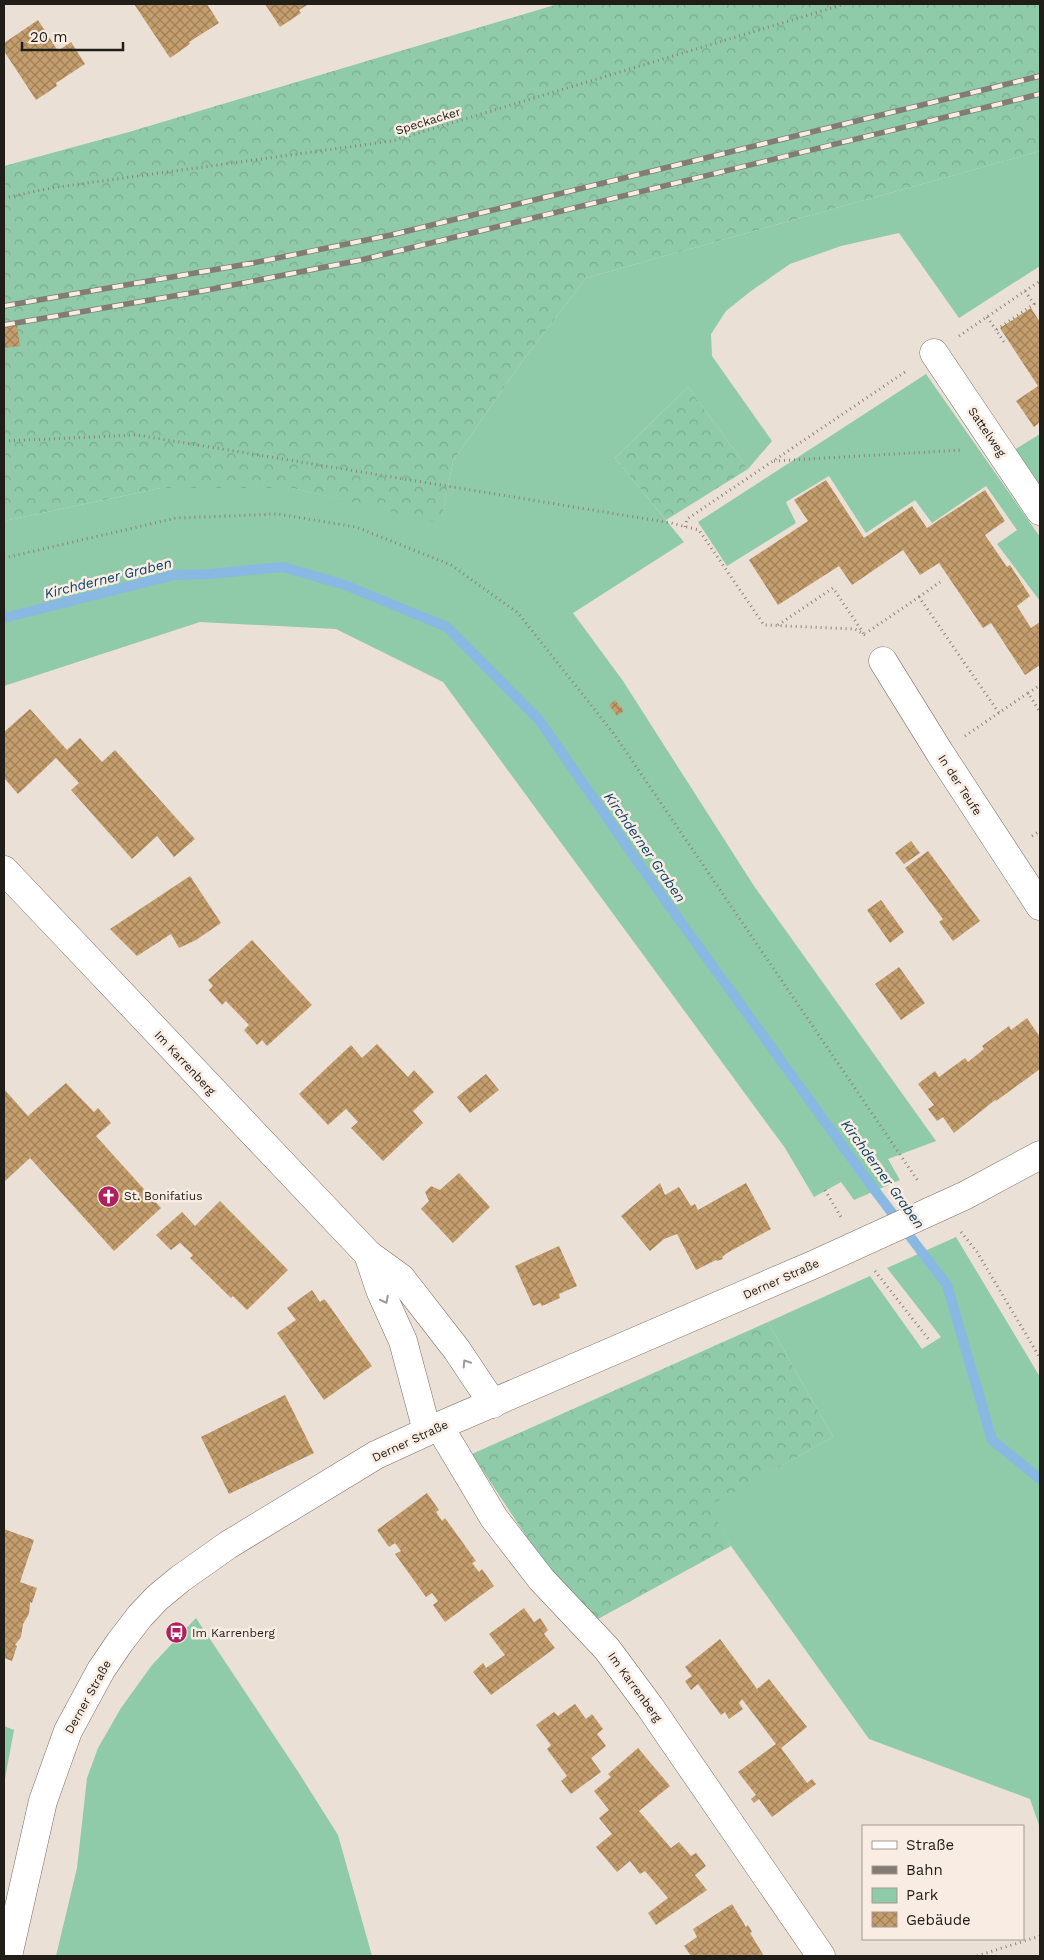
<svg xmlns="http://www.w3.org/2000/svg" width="1044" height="1960" viewBox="0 0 1044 1960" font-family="'Work Sans',sans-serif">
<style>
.green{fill:#8fcaa9}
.forest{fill:url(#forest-crowns)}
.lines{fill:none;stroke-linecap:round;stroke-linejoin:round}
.stream{stroke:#89b8e3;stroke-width:10}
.building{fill:url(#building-cross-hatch)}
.street-casing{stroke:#7b7067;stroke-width:29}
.secondary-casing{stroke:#7b7067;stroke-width:29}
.path{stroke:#8b837c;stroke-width:3;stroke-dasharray:1 4;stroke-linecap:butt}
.street{stroke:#fff;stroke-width:28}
.secondary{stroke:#fff;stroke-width:28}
.rail-casing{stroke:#837c75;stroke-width:5.5}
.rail{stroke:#f9ede3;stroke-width:4;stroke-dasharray:11;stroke-linecap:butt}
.oneway{stroke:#9b9998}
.labels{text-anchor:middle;stroke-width:5;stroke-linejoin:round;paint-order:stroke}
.street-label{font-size:12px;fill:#211d19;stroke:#f9ede3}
.poi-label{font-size:12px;fill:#211d19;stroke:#f9ede3;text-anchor:start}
.water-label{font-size:14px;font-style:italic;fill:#0d436b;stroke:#f9ede3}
</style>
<defs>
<pattern id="forest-crowns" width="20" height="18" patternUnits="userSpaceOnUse" patternTransform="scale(1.25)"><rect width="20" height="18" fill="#8fcaa9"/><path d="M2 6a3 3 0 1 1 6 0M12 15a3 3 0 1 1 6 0" fill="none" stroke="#7bad91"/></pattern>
<pattern id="building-cross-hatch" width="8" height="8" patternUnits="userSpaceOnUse" patternTransform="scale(1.25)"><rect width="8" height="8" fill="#c49e6d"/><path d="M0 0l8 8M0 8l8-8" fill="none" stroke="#9f8059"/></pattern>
</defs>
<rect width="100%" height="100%" fill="#ebe0d6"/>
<!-- green -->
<g class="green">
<path d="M 1040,151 L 1040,266 L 959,318 L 899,233 L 841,246 L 790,264 L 751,291 L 726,311 L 711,334 L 712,356 L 772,441 L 748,469 L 688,387 L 615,458 L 684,542 L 573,613 L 623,681 L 754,886 L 936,1141 L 888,1159 L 900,1180 L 854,1200 L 841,1182 L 814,1197 L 785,1148 L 443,682 L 336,629 L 200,622 L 4,686 L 4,521 L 161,488 L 292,488 L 441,522 L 453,461 L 521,363 L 586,278 Z"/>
<path d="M 926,374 L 1040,537 L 1040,601 L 997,544 L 1017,530 L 986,486 L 932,523 L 915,500 L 866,533 L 829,476 L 786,502 L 796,523 L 727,566 L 698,522 Z"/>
<path d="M 1040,434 L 1040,484 L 1038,485 L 1014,450 Z"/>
<path d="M 956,1237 L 1040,1377 L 1040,1828 L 1030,1799 L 869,1739 L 731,1546 L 708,1506 L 833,1437 L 768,1322 L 870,1276 L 922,1349 L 941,1337 L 887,1268 Z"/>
<path d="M 196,1618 L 297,1770 L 338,1835 L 372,1956 L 56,1956 L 77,1868 L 87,1778 L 98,1748 L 121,1708 L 152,1665 Z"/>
<path d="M 4,1726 L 14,1730 L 4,1784 Z"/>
</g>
<!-- forest -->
<g class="forest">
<path d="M 558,4 L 1040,4 L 1040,151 L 586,278 L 521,363 L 453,461 L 441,523 L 292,488 L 161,488 L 4,521 L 4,166 L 129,132 Z"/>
<path d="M 688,387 L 748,469 L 666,520 L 615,458 Z"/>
<path d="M 768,1322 L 833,1437 L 709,1506 L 731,1546 L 598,1619 L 542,1560 L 472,1454 Z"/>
</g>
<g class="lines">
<!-- stream -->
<path class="stream" d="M 4,618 L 174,575 L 210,574 L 283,567 L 345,585 L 447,627 L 539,720 L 642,868 L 870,1184 L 947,1285 L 992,1440 L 1040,1479"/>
</g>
<!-- building -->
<g class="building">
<path d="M 134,4 L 189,4 L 190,6 L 194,4 L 207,4 L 219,23 L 189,42 L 190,44 L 170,58 Z"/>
<path d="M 265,4 L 309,4 L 299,10 L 301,13 L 280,27 Z"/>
<path d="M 38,20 L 58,51 L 71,42 L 85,64 L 56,83 L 57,86 L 36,100 L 4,51 L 4,43 Z"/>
<path d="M 1031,308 L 1040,322 L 1040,422 L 1034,427 L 1016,401 L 1038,386 L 1000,328 Z"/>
<path d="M 17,325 L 20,346 L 4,348 L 4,327 Z"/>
<path d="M 826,480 L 864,538 L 912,506 L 927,528 L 985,490 L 1005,521 L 985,535 L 1007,567 L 1010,565 L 1030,596 L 1017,606 L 1031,628 L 1040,622 L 1040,665 L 1025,675 L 991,623 L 983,628 L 939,563 L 920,575 L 903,550 L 852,585 L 839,566 L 778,605 L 749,560 L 808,521 L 794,500 Z"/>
<path d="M 615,700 L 624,711 L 617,716 L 609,705 Z"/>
<path d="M 30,709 L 67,750 L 80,738 L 102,762 L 115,750 L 195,839 L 174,857 L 157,836 L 132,859 L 71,790 L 79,783 L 56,758 L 18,794 L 4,778 L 4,732 Z"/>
<path d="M 911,841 L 920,853 L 904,864 L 895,853 Z"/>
<path d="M 928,851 L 980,921 L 953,941 L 939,922 L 943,919 L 905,868 Z"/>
<path d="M 190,876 L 221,923 L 196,940 L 179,948 L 171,934 L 137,956 L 110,929 Z"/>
<path d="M 881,900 L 904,932 L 890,943 L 867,910 Z"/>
<path d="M 252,940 L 312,1005 L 267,1046 L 262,1040 L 257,1045 L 244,1030 L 249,1025 L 226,1001 L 222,1005 L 209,990 L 213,986 L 208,980 Z"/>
<path d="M 899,967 L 925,1003 L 901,1020 L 875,984 Z"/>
<path d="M 1027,1018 L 1040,1037 L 1040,1069 L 996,1101 L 995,1100 L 954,1133 L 943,1117 L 937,1121 L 928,1109 L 934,1105 L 918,1084 L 935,1071 L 939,1077 L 965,1058 L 968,1062 L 984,1049 L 982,1046 L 1009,1026 L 1011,1030 Z"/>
<path d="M 377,1044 L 408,1077 L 414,1070 L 434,1092 L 413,1111 L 423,1123 L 383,1161 L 351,1128 L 358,1122 L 346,1109 L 328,1125 L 299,1094 L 351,1045 L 362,1058 Z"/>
<path d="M 486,1074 L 499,1090 L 470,1113 L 457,1097 Z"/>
<path d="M 66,1083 L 94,1112 L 98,1108 L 111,1123 L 96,1136 L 161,1208 L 114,1251 L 30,1158 L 4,1182 L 4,1089 L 28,1116 Z"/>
<path d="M 459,1173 L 490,1207 L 453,1243 L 421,1209 L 429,1201 L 425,1192 L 431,1186 L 440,1190 Z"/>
<path d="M 660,1183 L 665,1195 L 679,1187 L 691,1206 L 695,1204 L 698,1210 L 746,1183 L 771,1229 L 727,1253 L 722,1257 L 723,1259 L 717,1261 L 716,1260 L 696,1270 L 677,1234 L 664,1239 L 650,1251 L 621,1216 Z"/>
<path d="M 220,1201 L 288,1270 L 247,1310 L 233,1296 L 231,1298 L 190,1258 L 193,1255 L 180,1243 L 171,1250 L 156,1235 L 182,1212 L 195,1226 Z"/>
<path d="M 559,1246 L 577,1286 L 559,1294 L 560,1298 L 542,1306 L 540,1303 L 533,1306 L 515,1266 Z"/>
<path d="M 312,1290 L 320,1302 L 324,1299 L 326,1301 L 372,1366 L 324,1400 L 277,1333 L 296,1320 L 287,1308 Z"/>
<path d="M 285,1395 L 314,1453 L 229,1494 L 201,1437 Z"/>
<path d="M 427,1493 L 439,1510 L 436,1512 L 442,1521 L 445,1518 L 476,1561 L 472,1563 L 479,1572 L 482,1569 L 494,1586 L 445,1622 L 433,1605 L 438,1601 L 432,1593 L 426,1597 L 395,1554 L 401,1551 L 395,1543 L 389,1547 L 377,1530 Z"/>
<path d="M 4,1529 L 34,1540 L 20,1582 L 37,1588 L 32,1603 L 30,1602 L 30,1604 L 29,1614 L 23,1624 L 21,1637 L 15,1645 L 17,1646 L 12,1661 L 4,1658 Z"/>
<path d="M 524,1608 L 534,1622 L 540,1618 L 548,1630 L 544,1634 L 555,1648 L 491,1695 L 473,1672 L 483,1663 L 486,1668 L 505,1655 L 489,1634 Z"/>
<path d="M 720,1639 L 757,1689 L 769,1679 L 807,1727 L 781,1748 L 807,1783 L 812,1779 L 816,1784 L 772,1817 L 759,1799 L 754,1803 L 751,1799 L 756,1795 L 738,1772 L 776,1744 L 742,1699 L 739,1703 L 743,1709 L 729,1719 L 725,1712 L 721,1715 L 698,1684 L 691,1690 L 685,1681 L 692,1676 L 685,1667 Z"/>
<path d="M 575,1704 L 586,1719 L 592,1714 L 603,1729 L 597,1734 L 606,1746 L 591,1758 L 601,1772 L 571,1794 L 561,1781 L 567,1776 L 547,1749 L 551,1745 L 536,1725 L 554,1712 L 558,1716 Z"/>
<path d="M 638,1748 L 670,1786 L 639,1811 L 671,1848 L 679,1842 L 691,1856 L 696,1853 L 706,1866 L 695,1875 L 707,1890 L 656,1925 L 648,1913 L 668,1898 L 645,1871 L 640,1874 L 630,1861 L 617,1872 L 596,1847 L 612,1834 L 599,1818 L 609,1810 L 594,1791 L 611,1777 L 608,1774 Z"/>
<path d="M 732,1904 L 746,1927 L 748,1925 L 752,1932 L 750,1933 L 764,1956 L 691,1956 L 684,1946 L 697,1937 L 693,1929 Z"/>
</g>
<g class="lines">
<defs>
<g id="street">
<path d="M 934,353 L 1040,511"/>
<path d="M 883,661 L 940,753 L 1040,906"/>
<path d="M 439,1426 L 494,1518 L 541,1579 L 607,1649 L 650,1707 L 821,1956"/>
</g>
<g id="secondary">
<path d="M 4,870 L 368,1254 L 401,1278 L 457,1350 L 493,1404"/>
<path d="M 368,1254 L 380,1290 L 403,1341 L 427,1431"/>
<path d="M 8,1956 L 43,1801 L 68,1731 L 101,1670 L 120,1642 L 140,1616 L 157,1598 L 180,1579 L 228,1545 L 376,1455 L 439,1426 L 815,1264 L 966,1195 L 1040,1155"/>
</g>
</defs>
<!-- street casing -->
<use href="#street" class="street-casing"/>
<!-- secondary casing -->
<use href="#secondary" class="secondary-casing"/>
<!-- path -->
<g class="path">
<path d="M 4,198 L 51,188 L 392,141 L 845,4"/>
<path d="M 1025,291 L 1040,281"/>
<path d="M 987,317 L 996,330"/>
<path d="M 959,336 L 1025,291 L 1034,304 L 996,330 L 1006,345"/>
<path d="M 4,441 L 137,435 L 671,523 L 699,530 L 764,625 L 855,629 L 865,635"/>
<path d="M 774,461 L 963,450"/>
<path d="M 685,527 L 687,519 L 908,370"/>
<path d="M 4,558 L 176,518 L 278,514 L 356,527 L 451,565 L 518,613 L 614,734 L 918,1181"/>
<path d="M 919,597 L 940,582"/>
<path d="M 778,625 L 833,588 L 864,634"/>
<path d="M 869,631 L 919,597 L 999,713"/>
<path d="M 1028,693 L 1040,685"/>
<path d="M 965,736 L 1028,693 L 1040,712"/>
<path d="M 1032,836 L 1040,831"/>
<path d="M 825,1190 L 841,1217"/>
<path d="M 961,1232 L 977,1252 L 1040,1358"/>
<path d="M 875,1271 L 930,1341"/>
<path d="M 977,1956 L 1040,1936"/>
</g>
<!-- street -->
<use href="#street" class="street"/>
<!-- secondary -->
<use href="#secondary" class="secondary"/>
<defs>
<g id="rail">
<path d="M 4,306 L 253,263 L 391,235 L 1040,76"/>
<path d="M 4,325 L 197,292 L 361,260 L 1040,94"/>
</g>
</defs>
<!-- rail casing -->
<use href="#rail" class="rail-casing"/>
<!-- rail -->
<use href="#rail" class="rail"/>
</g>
<!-- one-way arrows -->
<defs><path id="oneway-chevron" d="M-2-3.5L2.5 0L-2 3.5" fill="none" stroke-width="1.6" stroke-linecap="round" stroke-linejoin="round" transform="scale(1.25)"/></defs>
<g class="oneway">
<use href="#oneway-chevron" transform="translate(385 1300) rotate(63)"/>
<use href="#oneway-chevron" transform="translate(466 1363) rotate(-123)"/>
</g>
<!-- icons -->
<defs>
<symbol id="church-disc" viewBox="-11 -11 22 22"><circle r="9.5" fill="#ae215d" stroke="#f9ede3"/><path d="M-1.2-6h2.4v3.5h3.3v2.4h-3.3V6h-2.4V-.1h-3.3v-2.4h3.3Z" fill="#fff"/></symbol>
<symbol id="bus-disc" viewBox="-11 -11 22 22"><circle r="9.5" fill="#ae215d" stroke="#f9ede3"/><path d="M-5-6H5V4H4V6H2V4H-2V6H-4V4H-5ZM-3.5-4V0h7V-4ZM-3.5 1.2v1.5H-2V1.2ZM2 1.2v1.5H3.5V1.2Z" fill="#fff"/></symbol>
</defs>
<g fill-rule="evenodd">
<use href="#church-disc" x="96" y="1184" width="25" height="25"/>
<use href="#bus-disc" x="164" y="1620" width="25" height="25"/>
</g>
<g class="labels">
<!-- street labels -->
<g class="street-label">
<text transform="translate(428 121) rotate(-17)" y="4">Speckacker</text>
<text transform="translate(987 432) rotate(56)" y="4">Sattelweg</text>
<text transform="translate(960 785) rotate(57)" y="4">In der Teufe</text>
<text transform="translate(185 1063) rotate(47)" y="4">Im Karrenberg</text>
<text transform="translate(781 1279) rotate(-24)" y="4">Derner Straße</text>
<text transform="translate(410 1441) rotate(-25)" y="4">Derner Straße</text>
<text transform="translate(635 1687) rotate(54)" y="4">Im Karrenberg</text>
<text transform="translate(88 1697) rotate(-61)" y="4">Derner Straße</text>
</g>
<!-- poi labels -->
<g class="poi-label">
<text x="124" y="1200">St. Bonifatius</text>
<text x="192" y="1637">Im Karrenberg</text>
</g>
<!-- water labels -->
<g class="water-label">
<text transform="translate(108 578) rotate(-14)" y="5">Kirchderner Graben</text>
<text transform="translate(645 847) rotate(55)" y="5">Kirchderner Graben</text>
<text transform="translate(883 1174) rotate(54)" y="5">Kirchderner Graben</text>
</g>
</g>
<!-- border -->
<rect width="1044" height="1960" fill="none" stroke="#211d19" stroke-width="10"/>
<!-- legend -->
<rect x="862" y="1825" width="162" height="115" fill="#f9ede3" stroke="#a39a92"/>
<rect x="872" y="1841" width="25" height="8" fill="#ffffff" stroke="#a39a92"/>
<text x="906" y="1850" font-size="15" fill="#211d19">Straße</text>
<rect x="872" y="1866" width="25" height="8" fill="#837c75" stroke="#a39a92"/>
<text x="906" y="1875" font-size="15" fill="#211d19">Bahn</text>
<rect x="872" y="1888" width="25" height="15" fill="#8fcaa9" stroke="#a39a92"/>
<text x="906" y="1900" font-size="15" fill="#211d19">Park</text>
<rect x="872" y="1912" width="25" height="15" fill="url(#building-cross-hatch)" stroke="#a39a92"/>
<text x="906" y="1925" font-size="15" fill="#211d19">Gebäude</text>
<!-- scale -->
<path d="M22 42v8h101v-8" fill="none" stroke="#211d19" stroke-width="2.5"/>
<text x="30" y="42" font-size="15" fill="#211d19" stroke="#f9ede3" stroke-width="4" paint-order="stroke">20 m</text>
</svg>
